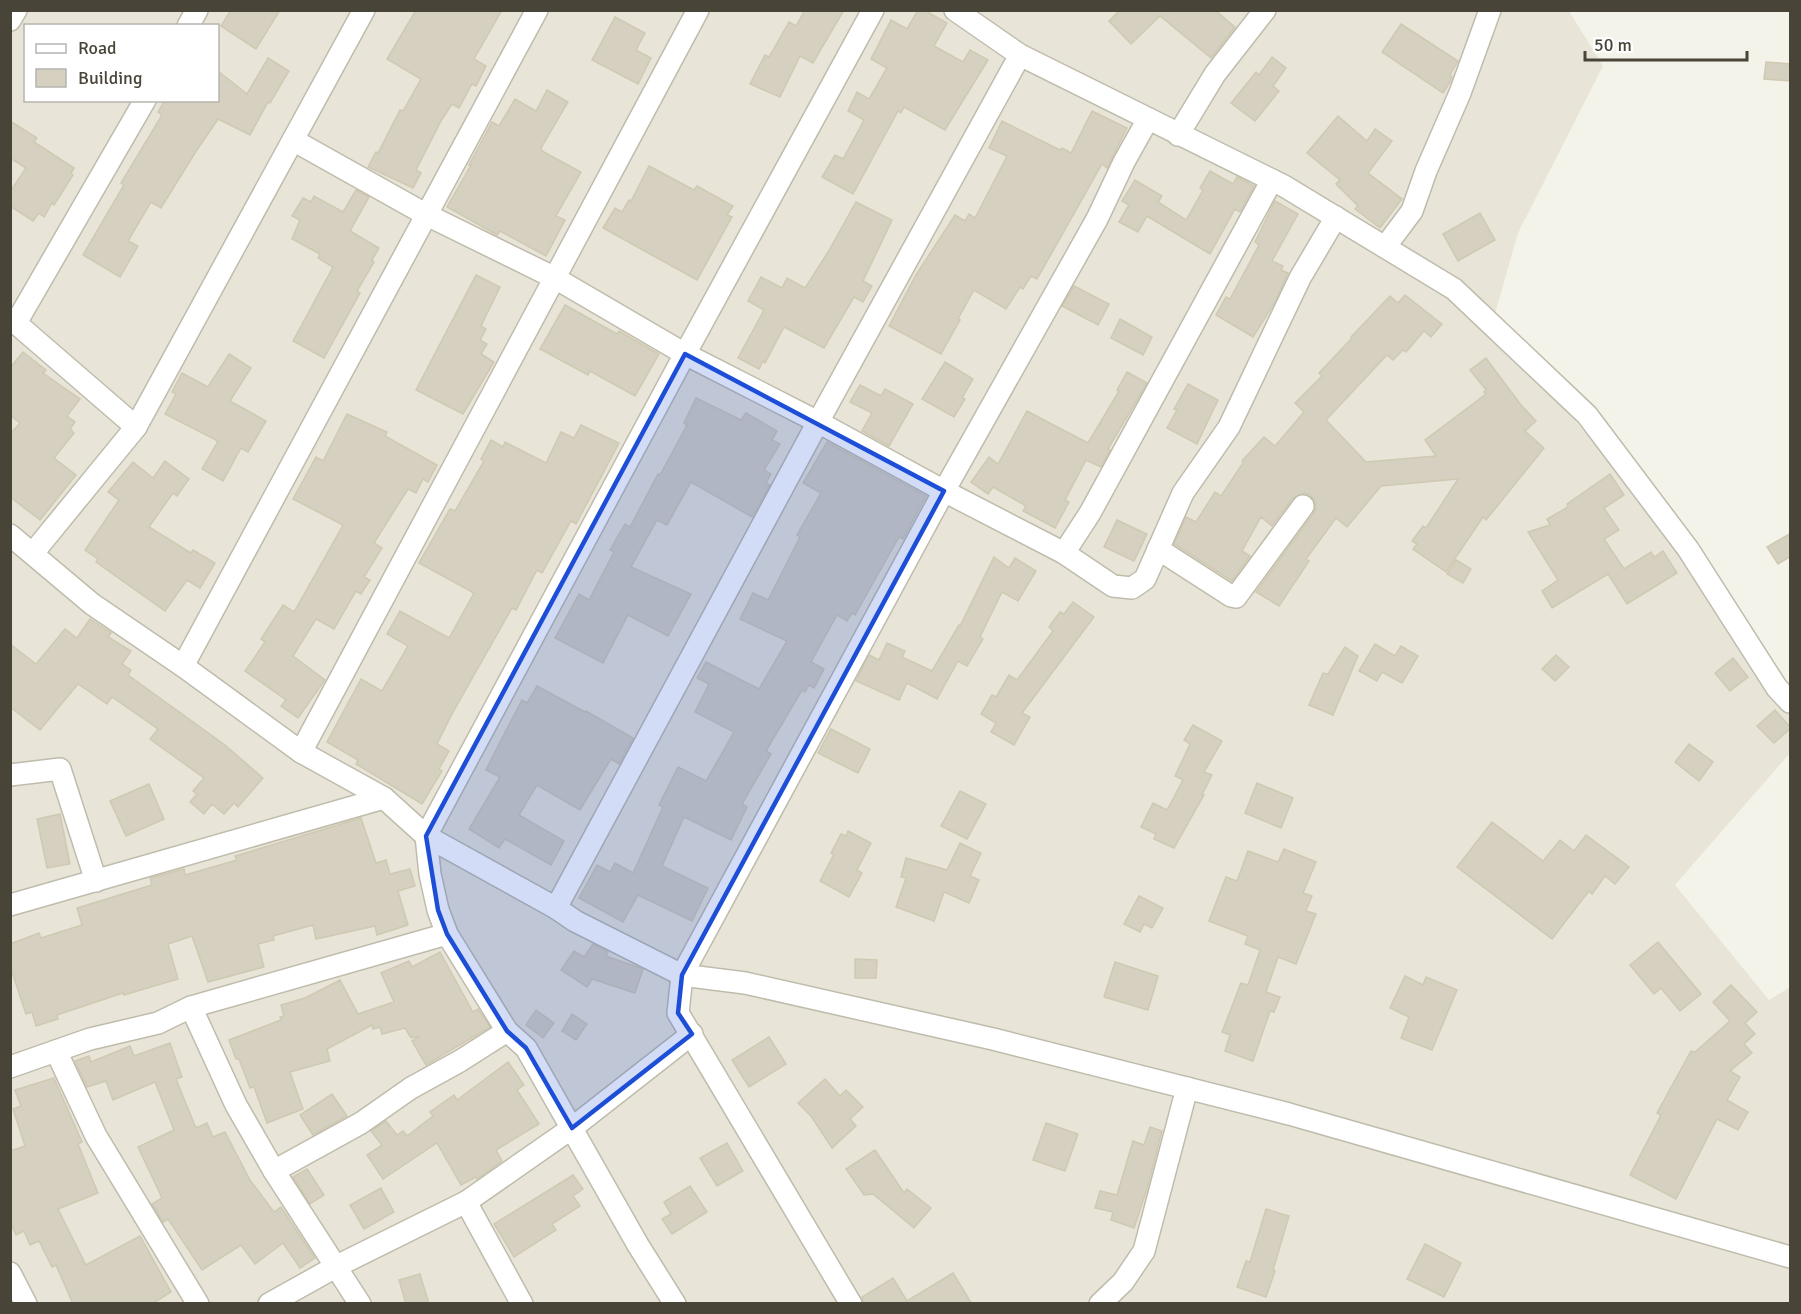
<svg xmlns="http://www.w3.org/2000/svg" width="1801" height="1314" viewBox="0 0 1801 1314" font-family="Signika,sans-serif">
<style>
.residential{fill:#e8e5d8;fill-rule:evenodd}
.building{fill:#d5d0bf;stroke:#d0c9b2;stroke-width:1.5}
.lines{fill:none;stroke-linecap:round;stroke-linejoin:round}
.minor-casing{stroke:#bfbcac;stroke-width:24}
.minor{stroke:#fff;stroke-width:21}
.marked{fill:#1d4ed8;fill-opacity:0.2;stroke:#1d4ed8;stroke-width:4.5;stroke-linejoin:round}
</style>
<rect width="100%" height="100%" fill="#f4f3e9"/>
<!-- residential -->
<path class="residential" d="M 10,11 L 1569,11 L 1603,66 L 1518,233 L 1493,321 L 1697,569 L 1790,700 L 1790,753 L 1675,885 L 1769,1000 L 1790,987 L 1790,1303 L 11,1303 ZM 26,26 L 218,26 L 218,100 L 26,100 Z"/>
<!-- building -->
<g class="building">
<path d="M 231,10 L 280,10 L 256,49 L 221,26 Z"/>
<path d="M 416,10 L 502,10 L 474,59 L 486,66 L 476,86 L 472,84 L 459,108 L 452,104 L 441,121 L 416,170 L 421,173 L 413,188 L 368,167 L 376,152 L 378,153 L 400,110 L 403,111 L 421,79 L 387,59 Z"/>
<path d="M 805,10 L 844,10 L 813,63 L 800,56 L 780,97 L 750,84 L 765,55 L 769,57 L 789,22 L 796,26 Z"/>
<path d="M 918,10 L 924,10 L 947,23 L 934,46 L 963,62 L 970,50 L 988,60 L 945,130 L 904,107 L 901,113 L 898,111 L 853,194 L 822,177 L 835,155 L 843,159 L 864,120 L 848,111 L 857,92 L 869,99 L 887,68 L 871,59 L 891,20 L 907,29 Z"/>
<path d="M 1120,10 L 1215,10 L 1235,27 L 1211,58 L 1160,16 L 1131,44 L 1109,21 Z"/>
<path d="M 615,17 L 645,33 L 636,50 L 651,58 L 638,84 L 592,60 Z"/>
<path d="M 1401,24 L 1458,61 L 1450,75 L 1452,77 L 1450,82 L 1443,93 L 1382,52 Z"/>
<path d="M 1272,57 L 1286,68 L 1273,86 L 1279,91 L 1255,121 L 1231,103 L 1256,72 L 1259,75 Z"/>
<path d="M 268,58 L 289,71 L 270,103 L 268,102 L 250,135 L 218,119 L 195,153 L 161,208 L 151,202 L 128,241 L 138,246 L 120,277 L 83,255 L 124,185 L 121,183 L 162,115 L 158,112 L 165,100 L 218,100 L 218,71 L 247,94 Z"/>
<path d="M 1766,62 L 1791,64 L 1791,81 L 1764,79 Z"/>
<path d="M 547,90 L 568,102 L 541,148 L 542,151 L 581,172 L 556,216 L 565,220 L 546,256 L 500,231 L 497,235 L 447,207 L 471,165 L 469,165 L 492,122 L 499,126 L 515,99 L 536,111 Z"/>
<path d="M 1092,111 L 1127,128 L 1107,168 L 1102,164 L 1037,279 L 1031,276 L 1023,289 L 1020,287 L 1006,309 L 974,290 L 958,319 L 960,320 L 941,354 L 889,326 L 916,275 L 955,215 L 965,221 L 969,214 L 975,218 L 1007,156 L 989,148 L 1002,121 L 1060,150 L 1062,148 L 1071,153 Z"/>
<path d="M 1338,116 L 1367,141 L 1375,129 L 1392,141 L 1368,173 L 1402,199 L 1380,228 L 1355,209 L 1358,206 L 1336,184 L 1340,180 L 1307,153 Z"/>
<path d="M 10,121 L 37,138 L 34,142 L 74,168 L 71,173 L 73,175 L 54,205 L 52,203 L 44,217 L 39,213 L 33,221 L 10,206 L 10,192 L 26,168 L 10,158 Z"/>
<path d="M 649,166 L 694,190 L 697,186 L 733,206 L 727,215 L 732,217 L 697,280 L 603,228 L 615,208 L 622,212 L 629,200 L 631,201 Z"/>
<path d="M 1210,171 L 1233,184 L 1237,177 L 1254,186 L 1240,212 L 1235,209 L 1210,254 L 1147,216 L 1138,232 L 1119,222 L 1129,205 L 1122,201 L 1135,180 L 1162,196 L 1158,202 L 1186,220 L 1203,190 L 1200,188 Z"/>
<path d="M 356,190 L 369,197 L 350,231 L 379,248 L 372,260 L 374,262 L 357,291 L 360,293 L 324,358 L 293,341 L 333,267 L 318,258 L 320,254 L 292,239 L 300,220 L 292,216 L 303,198 L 311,202 L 314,196 L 343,212 Z"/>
<path d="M 1275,201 L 1298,214 L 1272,261 L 1283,266 L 1281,270 L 1288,273 L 1275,302 L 1253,337 L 1216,315 L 1226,297 L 1230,299 L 1259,245 L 1255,242 Z"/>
<path d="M 856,202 L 892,220 L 863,281 L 872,286 L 863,302 L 854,297 L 824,348 L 784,327 L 765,363 L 763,361 L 759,369 L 738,358 L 764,310 L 748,301 L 761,277 L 782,288 L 787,278 L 805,288 L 828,252 Z"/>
<path d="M 1480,213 L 1495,240 L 1458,261 L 1443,234 Z"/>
<path d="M 476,275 L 500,287 L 481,326 L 486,329 L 480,340 L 487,344 L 481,354 L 494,362 L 463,414 L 416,390 Z"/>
<path d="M 1074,286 L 1109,304 L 1098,325 L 1062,306 Z"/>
<path d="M 1405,295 L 1442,324 L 1431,337 L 1424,331 L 1406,352 L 1403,350 L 1393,360 L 1387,355 L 1326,420 L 1366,462 L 1436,456 L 1425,440 L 1486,394 L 1484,392 L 1486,390 L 1470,370 L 1486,358 L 1521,405 L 1536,421 L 1525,431 L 1544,448 L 1486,520 L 1483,517 L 1446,572 L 1413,549 L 1417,544 L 1412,541 L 1423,526 L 1426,528 L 1458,479 L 1381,486 L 1347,527 L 1336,518 L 1306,559 L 1309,561 L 1279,606 L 1256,592 L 1313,514 L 1316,508 L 1315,501 L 1310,495 L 1304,493 L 1293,498 L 1272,526 L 1261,517 L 1242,551 L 1250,556 L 1232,581 L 1174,544 L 1186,517 L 1196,522 L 1215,492 L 1221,496 L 1243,463 L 1242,461 L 1264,437 L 1275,446 L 1304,412 L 1295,403 L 1322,376 L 1319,373 L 1352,338 L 1351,337 L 1390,296 L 1398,303 Z"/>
<path d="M 565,305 L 617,334 L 619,331 L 659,354 L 635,396 L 590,371 L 588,375 L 540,349 Z"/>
<path d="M 1120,319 L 1152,337 L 1143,355 L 1111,338 Z"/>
<path d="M 23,352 L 46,370 L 43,373 L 80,399 L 67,416 L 75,422 L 70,429 L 74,433 L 54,458 L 76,475 L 40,520 L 10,497 L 10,434 L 20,423 L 10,415 L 10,368 Z"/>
<path d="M 229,354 L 251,368 L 230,401 L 266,421 L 248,452 L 241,448 L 223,481 L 202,469 L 218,441 L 165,414 L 176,394 L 172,392 L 182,373 L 208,387 Z"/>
<path d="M 945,362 L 973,379 L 962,398 L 965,399 L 954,417 L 922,399 Z"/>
<path d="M 1127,372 L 1147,383 L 1108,449 L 1110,450 L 1101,467 L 1086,460 L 1065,500 L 1069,502 L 1055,528 L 1023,511 L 1026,506 L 993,487 L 988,494 L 971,482 L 989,457 L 998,464 L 1027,411 L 1088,443 L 1119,391 L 1117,390 Z"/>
<path d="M 1188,384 L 1218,400 L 1197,444 L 1167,428 L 1177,410 L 1174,409 Z"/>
<path d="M 860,385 L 881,396 L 885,389 L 913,404 L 889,446 L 862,431 L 872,413 L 850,402 Z"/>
<path d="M 696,398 L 741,420 L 746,413 L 777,431 L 772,440 L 780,444 L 764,470 L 771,474 L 766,483 L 770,485 L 752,517 L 691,482 L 667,525 L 657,520 L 631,567 L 691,594 L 668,636 L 628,615 L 603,663 L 555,638 L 579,594 L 589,600 L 614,552 L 610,550 L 625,524 L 630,527 L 658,474 L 660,475 L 687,425 L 684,423 Z"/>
<path d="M 347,414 L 387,432 L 385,436 L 437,465 L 428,482 L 423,479 L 416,493 L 408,489 L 374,543 L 382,548 L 364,577 L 370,580 L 361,594 L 356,591 L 334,629 L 316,619 L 293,656 L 325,680 L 298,718 L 281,706 L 286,700 L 245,671 L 265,642 L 261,639 L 283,605 L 294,612 L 343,525 L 293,499 L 316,457 L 323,461 Z"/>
<path d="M 581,425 L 619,443 L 576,524 L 571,521 L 542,573 L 537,570 L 516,610 L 512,608 L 452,714 L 437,744 L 449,751 L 439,769 L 442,771 L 422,804 L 356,764 L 358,760 L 327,742 L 361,679 L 382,691 L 408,646 L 387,634 L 400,611 L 449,638 L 474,593 L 419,563 L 450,509 L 455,511 L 484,461 L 481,459 L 491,440 L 503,447 L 505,442 L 546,463 L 561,432 L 574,438 Z"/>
<path d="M 827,442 L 926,496 L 903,539 L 899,537 L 855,615 L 852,613 L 847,621 L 837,615 L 811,662 L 824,669 L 814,688 L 809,685 L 805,692 L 802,690 L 766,751 L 771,754 L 742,804 L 747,807 L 731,840 L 684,817 L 662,866 L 708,888 L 692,921 L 638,895 L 623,922 L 579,898 L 597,865 L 610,872 L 615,863 L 633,873 L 663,807 L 659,805 L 678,767 L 706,781 L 734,732 L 695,712 L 709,684 L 697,678 L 706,662 L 759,689 L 787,641 L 740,619 L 753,593 L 768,600 L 800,537 L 797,535 L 821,493 L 803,483 Z"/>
<path d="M 165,461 L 189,479 L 177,496 L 173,493 L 149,527 L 191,553 L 193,550 L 215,563 L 200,588 L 187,580 L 165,611 L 96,562 L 98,559 L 85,550 L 119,500 L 108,492 L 133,462 L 153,478 Z"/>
<path d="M 1610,474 L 1624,495 L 1604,508 L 1619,530 L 1604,539 L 1624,569 L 1651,552 L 1654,557 L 1663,551 L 1677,573 L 1627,604 L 1608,574 L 1552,608 L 1542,591 L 1558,580 L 1528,532 L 1550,525 L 1547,519 L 1568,507 L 1567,504 Z"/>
<path d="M 1117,520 L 1147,534 L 1134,561 L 1104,547 Z"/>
<path d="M 1791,533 L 1791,556 L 1778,564 L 1767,547 Z"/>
<path d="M 994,557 L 1009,568 L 1015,558 L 1036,571 L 1018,601 L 1002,592 L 980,637 L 983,639 L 967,666 L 958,661 L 937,699 L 907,683 L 899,700 L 856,681 L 869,655 L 879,660 L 887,643 L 905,651 L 902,657 L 932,671 L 959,625 L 960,626 Z"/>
<path d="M 1456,560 L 1471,569 L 1463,583 L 1447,574 Z"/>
<path d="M 1073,602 L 1094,617 L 1022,713 L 1030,717 L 1014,745 L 991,732 L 996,723 L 981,714 L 992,695 L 996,697 L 1009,675 L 1017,680 L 1053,631 L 1049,627 L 1060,612 L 1064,614 Z"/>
<path d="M 90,619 L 111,633 L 108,637 L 131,651 L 122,664 L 131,670 L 128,675 L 225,745 L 263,778 L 238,807 L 234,803 L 224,814 L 212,804 L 204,814 L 190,802 L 197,794 L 193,791 L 204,778 L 150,739 L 158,729 L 112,697 L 107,704 L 78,684 L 40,730 L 10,707 L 10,644 L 36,664 L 65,629 L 77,638 Z"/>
<path d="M 1375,644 L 1395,656 L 1401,646 L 1418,656 L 1402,683 L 1382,672 L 1377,681 L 1359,671 Z"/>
<path d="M 1345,647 L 1358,656 L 1333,715 L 1309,705 L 1323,673 L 1328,674 Z"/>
<path d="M 1556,655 L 1569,667 L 1555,681 L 1542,669 Z"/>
<path d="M 1733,658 L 1748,677 L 1730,691 L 1715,673 Z"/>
<path d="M 537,686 L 585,712 L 586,711 L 633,738 L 619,764 L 611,759 L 580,810 L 537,785 L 519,815 L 564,841 L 551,865 L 505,839 L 499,848 L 469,829 L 500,777 L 486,770 L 501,740 L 522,700 L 527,703 Z"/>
<path d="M 1775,710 L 1791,728 L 1774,743 L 1757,726 Z"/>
<path d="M 1193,725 L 1222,741 L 1204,772 L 1212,775 L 1202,795 L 1204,795 L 1174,848 L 1154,839 L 1156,834 L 1141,827 L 1153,803 L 1167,810 L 1183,780 L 1175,776 L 1190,744 L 1184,740 Z"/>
<path d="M 831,729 L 870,749 L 858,773 L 818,753 Z"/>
<path d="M 1689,744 L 1713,762 L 1699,781 L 1675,762 Z"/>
<path d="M 1257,783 L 1293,798 L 1281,828 L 1245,813 Z"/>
<path d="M 149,784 L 164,819 L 126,836 L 110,801 Z"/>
<path d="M 960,791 L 986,804 L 967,839 L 941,826 Z"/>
<path d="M 60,814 L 70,864 L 47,868 L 37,819 Z"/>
<path d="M 361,818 L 376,863 L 386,860 L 390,874 L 410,869 L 415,886 L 398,891 L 408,925 L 377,935 L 375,926 L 316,939 L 313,925 L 273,936 L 274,940 L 258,944 L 264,967 L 208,982 L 192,936 L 168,944 L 178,979 L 124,995 L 123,993 L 57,1015 L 58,1019 L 36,1026 L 32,1012 L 26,1014 L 10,966 L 10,944 L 39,933 L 41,938 L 82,925 L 77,908 L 152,885 L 150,878 L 184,869 L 185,875 L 237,860 L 235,856 Z"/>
<path d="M 1492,822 L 1543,861 L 1560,840 L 1574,851 L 1586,835 L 1629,867 L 1615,884 L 1605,876 L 1592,894 L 1589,891 L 1552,939 L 1457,867 Z"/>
<path d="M 848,831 L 871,843 L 857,870 L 862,873 L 849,897 L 820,881 L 834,854 L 831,853 L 841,834 L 846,836 Z"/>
<path d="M 960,843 L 981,853 L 970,876 L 979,880 L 969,903 L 944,892 L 934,921 L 896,907 L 906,878 L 901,877 L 906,858 L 947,870 Z"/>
<path d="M 1284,849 L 1316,862 L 1303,893 L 1312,896 L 1306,911 L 1316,914 L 1296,964 L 1278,957 L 1266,992 L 1280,997 L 1274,1012 L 1270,1011 L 1253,1061 L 1225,1051 L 1230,1035 L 1222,1032 L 1241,983 L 1248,985 L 1260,950 L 1245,944 L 1248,936 L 1209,921 L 1226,877 L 1237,881 L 1248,851 L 1278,862 Z"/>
<path d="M 1139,896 L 1163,908 L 1152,928 L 1144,924 L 1140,932 L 1124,924 Z"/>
<path d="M 1658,942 L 1701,994 L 1680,1011 L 1661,988 L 1654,994 L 1630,965 Z"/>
<path d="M 593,944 L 608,952 L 606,956 L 643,969 L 635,993 L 592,979 L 587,987 L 561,970 L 574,951 L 584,957 Z"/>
<path d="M 440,952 L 473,1012 L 478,1009 L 490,1027 L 426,1065 L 412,1041 L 420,1036 L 411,1038 L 405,1028 L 382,1034 L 380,1027 L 373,1029 L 372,1025 L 327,1049 L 330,1061 L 290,1072 L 303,1109 L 267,1123 L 254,1087 L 250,1088 L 239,1059 L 236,1059 L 229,1040 L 281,1020 L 280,1017 L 284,1016 L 281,1005 L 305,998 L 340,980 L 358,1014 L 394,1002 L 381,973 L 409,961 L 412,967 Z"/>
<path d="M 855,959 L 877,960 L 876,978 L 855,978 Z"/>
<path d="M 1115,962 L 1158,976 L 1148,1010 L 1104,997 Z"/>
<path d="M 1405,976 L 1423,985 L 1426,977 L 1457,990 L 1432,1050 L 1401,1038 L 1409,1017 L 1390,1008 Z"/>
<path d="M 1731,985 L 1757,1012 L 1745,1023 L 1755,1034 L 1744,1044 L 1752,1053 L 1730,1071 L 1740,1077 L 1727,1100 L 1748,1112 L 1738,1130 L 1717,1119 L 1676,1199 L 1630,1175 L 1661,1115 L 1657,1113 L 1691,1051 L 1695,1052 L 1730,1021 L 1713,1002 Z"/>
<path d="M 536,1010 L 554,1023 L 543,1038 L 526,1025 Z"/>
<path d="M 572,1014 L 587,1024 L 576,1040 L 562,1031 Z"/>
<path d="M 769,1037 L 786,1064 L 749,1087 L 732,1060 Z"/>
<path d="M 170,1043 L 182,1077 L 176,1079 L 196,1128 L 207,1123 L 213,1137 L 225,1132 L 250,1180 L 274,1212 L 281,1207 L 315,1258 L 300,1268 L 283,1243 L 255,1264 L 241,1245 L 202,1270 L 168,1219 L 163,1222 L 152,1204 L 162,1198 L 138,1147 L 174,1130 L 155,1082 L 113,1100 L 106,1081 L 87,1087 L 75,1061 L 89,1056 L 91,1062 L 130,1046 L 134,1056 Z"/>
<path d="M 508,1062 L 524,1085 L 517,1090 L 539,1124 L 496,1150 L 502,1161 L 477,1179 L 476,1177 L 461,1185 L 437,1143 L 383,1179 L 367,1155 L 382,1145 L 371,1131 L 386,1121 L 397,1135 L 403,1131 L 407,1136 L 433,1116 L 430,1112 L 454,1095 L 457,1100 Z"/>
<path d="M 54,1078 L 82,1142 L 78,1144 L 98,1193 L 58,1209 L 86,1265 L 140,1236 L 171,1292 L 152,1304 L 73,1304 L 56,1265 L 52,1267 L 39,1241 L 30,1245 L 24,1231 L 16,1235 L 10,1222 L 10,1151 L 25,1146 L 13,1109 L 21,1106 L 15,1090 Z"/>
<path d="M 825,1079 L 840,1096 L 846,1090 L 863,1107 L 850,1119 L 856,1126 L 832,1148 L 811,1116 L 798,1103 Z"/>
<path d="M 332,1094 L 347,1116 L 313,1135 L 300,1115 Z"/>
<path d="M 1046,1123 L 1078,1134 L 1065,1171 L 1033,1160 Z"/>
<path d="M 1150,1127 L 1162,1131 L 1147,1189 L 1134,1228 L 1111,1220 L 1113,1212 L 1095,1208 L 1100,1191 L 1117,1195 L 1133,1141 L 1144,1145 Z"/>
<path d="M 727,1143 L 743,1171 L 717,1186 L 700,1158 Z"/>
<path d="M 875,1150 L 904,1193 L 907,1189 L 931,1208 L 914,1228 L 873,1194 L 864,1195 L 846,1169 Z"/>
<path d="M 307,1169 L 324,1195 L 310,1204 L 293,1177 Z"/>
<path d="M 573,1175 L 583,1189 L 573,1196 L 580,1206 L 552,1224 L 556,1230 L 514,1257 L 494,1224 Z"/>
<path d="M 690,1186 L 707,1212 L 672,1234 L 662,1219 L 671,1214 L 664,1202 Z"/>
<path d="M 381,1188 L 394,1212 L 364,1229 L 350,1205 Z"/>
<path d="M 1266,1209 L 1289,1216 L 1273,1270 L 1275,1271 L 1266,1297 L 1237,1287 L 1246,1261 L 1250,1262 Z"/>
<path d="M 1425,1244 L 1461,1263 L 1444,1297 L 1407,1279 Z"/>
<path d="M 953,1273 L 972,1304 L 864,1304 L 862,1297 L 893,1278 L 907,1301 Z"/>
<path d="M 420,1274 L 429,1304 L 406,1304 L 399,1280 Z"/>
</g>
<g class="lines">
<defs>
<g id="minor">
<path d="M 955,10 L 1020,55 L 1284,186 L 1454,289 L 1587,415 L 1688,549 L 1777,688 L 1790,702"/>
<path d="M 10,20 L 16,10"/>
<path d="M 188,26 L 197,10"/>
<path d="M 1178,135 L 1215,74 L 1265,10"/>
<path d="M 293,140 L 425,214 L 555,278 L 685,354 L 818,422 L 944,491 L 1064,553 L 1090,513 L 1272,180"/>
<path d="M 1385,247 L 1412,211 L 1426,171 L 1460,93 L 1490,10"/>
<path d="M 10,318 L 136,427"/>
<path d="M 16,323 L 145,100"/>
<path d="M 10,535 L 92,604 L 183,666 L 301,752 L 384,798 L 426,836 L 556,908 L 575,921 L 682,975 L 745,983 L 993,1039 L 1289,1114 L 1790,1257"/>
<path d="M 1158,549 L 1231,596 L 1236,597 L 1303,506"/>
<path d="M 33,553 L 136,427 L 364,10"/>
<path d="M 1064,553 L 1113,586 L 1132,588 L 1145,579 L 1183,493 L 1229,427 L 1300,278 L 1336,217"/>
<path d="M 183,666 L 537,10"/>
<path d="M 301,752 L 698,10"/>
<path d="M 10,775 L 60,769 L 96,881"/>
<path d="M 10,905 L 384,798"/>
<path d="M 556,908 L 818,422 L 1020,55"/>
<path d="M 191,1007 L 236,1105 L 274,1171 L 360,1304"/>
<path d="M 56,1051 L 96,1136 L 198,1304"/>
<path d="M 10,1067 L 90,1039 L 158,1023 L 191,1007 L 447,934"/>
<path d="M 274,1171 L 361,1123 L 411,1088 L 460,1061 L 507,1031"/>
<path d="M 466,1202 L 522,1304"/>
<path d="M 10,1273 L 26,1304"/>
<path d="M 269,1304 L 337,1266 L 466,1202 L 572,1128 L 692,1034"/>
<path d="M 675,1304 L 638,1245 L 526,1048 L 507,1031 L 447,934 L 438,910 L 430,874 L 426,836 L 685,354 L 873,10"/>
<path d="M 851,1304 L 678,1013 L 682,975 L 944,491 L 1097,219 L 1124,162 L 1148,119"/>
<path d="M 1100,1304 L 1123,1282 L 1144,1251 L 1187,1088"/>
</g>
</defs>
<!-- minor casing -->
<use href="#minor" class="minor-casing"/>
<!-- minor -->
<use href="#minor" class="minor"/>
</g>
<!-- marked area -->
<path class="marked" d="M 685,354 L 944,491 L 682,975 L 678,1013 L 692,1034 L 572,1128 L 526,1048 L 507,1031 L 447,934 L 438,910 L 426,836 Z"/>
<!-- border -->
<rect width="1801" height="1314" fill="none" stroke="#484438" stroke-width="24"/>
<!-- legend -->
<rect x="24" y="24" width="195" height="78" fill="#ffffff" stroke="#b6b4af" stroke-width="1.5"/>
<rect x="36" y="44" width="30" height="9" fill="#ffffff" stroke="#b6b4af" stroke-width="1.5"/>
<text x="78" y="54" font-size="18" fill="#484438">Road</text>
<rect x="36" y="69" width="30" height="18" fill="#d5d0bf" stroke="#b6b4af" stroke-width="1.5"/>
<text x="78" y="84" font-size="18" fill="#484438">Building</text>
<!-- scale -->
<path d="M1585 51v9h162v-9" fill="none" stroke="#484438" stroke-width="3"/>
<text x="1594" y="51" font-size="18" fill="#484438" stroke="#ffffff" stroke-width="4.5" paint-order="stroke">50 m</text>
</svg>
